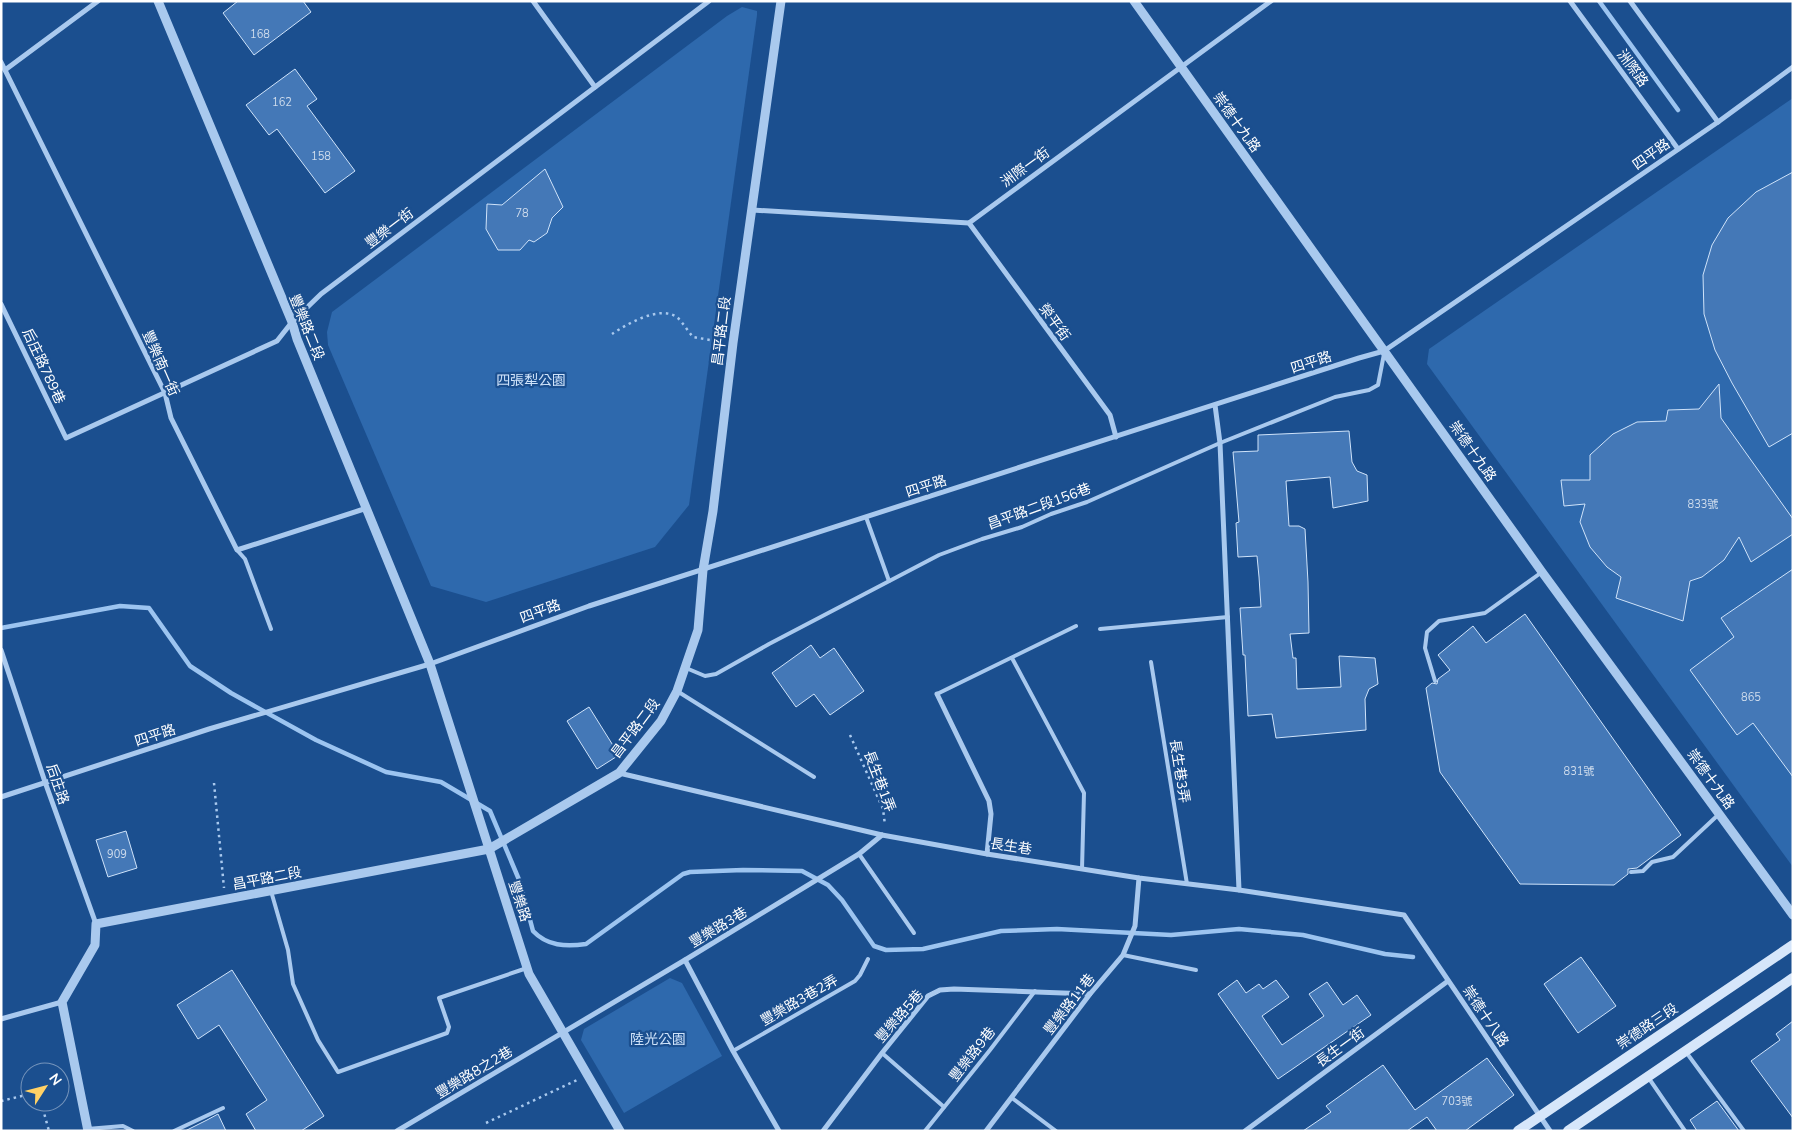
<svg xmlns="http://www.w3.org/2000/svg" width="1794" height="1132" viewBox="0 0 1794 1132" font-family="'Nunito Sans','Noto Sans TC',sans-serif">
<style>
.green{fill:#2e69ad}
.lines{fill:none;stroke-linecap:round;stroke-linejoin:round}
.stream{stroke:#9cc4f0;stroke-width:4.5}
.building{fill:#4478b7;stroke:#cfe3fa}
.path{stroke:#a9c9ee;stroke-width:2.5;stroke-dasharray:2.5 4;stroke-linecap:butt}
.service{stroke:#a9c9ee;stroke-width:4}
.minor{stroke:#a9c9ee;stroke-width:5}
.tertiary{stroke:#a9c9ee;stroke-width:9}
.secondary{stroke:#d6e6fa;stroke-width:10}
.labels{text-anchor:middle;stroke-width:4.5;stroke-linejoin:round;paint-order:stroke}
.number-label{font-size:11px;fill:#d0dded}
.street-label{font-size:14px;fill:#fff;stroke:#1b4f8f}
.park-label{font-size:14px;fill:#cfe3fa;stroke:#1b4f8f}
</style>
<rect width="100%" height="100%" fill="#1b4f8f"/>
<!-- green -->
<g class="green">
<path d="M 742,7 L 757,11 L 757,15 L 689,505 L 655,547 L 486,602 L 431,586 L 328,345 L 327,332 L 332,312 L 727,16 Z"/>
<path d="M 1793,98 L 1793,867 L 1427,364 L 1429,349 Z"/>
<path d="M 670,978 L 682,983 L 722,1056 L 624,1113 L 581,1040 L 584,1029 Z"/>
</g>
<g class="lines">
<!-- stream -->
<g class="stream">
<path d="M 1599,1 L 1678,110"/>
<path d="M 1,628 L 120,606 L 149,608 L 190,666 L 231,693 L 316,740 L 386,772 L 441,782 L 490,811 L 520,882 L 533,931 C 547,946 566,947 586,944 L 683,874 L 690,872 L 743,870 L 802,871 L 828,885 L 842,900 L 874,946 L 886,950 L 923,949 L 1001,931 L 1057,929 L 1171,935 L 1239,929 L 1303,935 L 1385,954 L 1413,957"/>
</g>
</g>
<!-- building -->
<g class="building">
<path d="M 238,1 L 303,1 L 311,12 L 254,55 L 223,13 Z"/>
<path d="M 295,69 L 317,99 L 307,106 L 355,171 L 325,193 L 277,129 L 269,135 L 246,105 Z"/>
<path d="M 545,169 L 563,207 L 552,218 L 547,233 L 534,242 L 529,240 L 520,250 L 498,250 L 486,229 L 487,204 L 502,205 Z"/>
<path d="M 1793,172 L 1793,433 L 1769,447 L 1732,383 L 1715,350 L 1704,314 L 1703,275 L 1712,245 L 1728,218 L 1756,192 Z"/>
<path d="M 1719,384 L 1721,418 L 1793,519 L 1793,534 L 1751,562 L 1739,537 L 1724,560 L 1702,577 L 1690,581 L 1683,621 L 1616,598 L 1621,577 L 1607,567 L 1590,547 L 1580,522 L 1585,504 L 1564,506 L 1561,480 L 1590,480 L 1590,455 L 1613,434 L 1637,422 L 1666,421 L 1668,410 L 1699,409 Z"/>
<path d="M 1349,431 L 1352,462 L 1357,471 L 1367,475 L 1368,501 L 1333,508 L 1330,477 L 1286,481 L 1289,526 L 1299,526 L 1305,529 L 1308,582 L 1309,633 L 1290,634 L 1293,658 L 1296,658 L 1297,689 L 1341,687 L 1339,656 L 1375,658 L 1378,684 L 1369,689 L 1365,699 L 1366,730 L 1276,738 L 1272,714 L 1248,716 L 1245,655 L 1243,655 L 1240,608 L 1261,607 L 1259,577 L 1257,556 L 1238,557 L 1236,523 L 1239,522 L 1233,452 L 1258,451 L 1258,435 Z"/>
<path d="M 1793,569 L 1793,777 L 1753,723 L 1737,735 L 1690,670 L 1734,637 L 1721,618 Z"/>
<path d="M 1525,614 L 1681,835 L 1637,868 L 1628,869 L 1628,874 L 1614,885 L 1520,884 L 1440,772 L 1426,688 L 1432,683 L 1437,684 L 1438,679 L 1450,670 L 1438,655 L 1473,626 L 1486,643 Z"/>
<path d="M 811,645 L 820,658 L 834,648 L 864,691 L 830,715 L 814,694 L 796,707 L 772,673 Z"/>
<path d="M 589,707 L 619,755 L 597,769 L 567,721 Z"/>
<path d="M 126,831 L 137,868 L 108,877 L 96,840 Z"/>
<path d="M 1581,957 L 1616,1006 L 1578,1033 L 1544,984 Z"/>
<path d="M 232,970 L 324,1116 L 301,1131 L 256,1131 L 246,1114 L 267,1100 L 219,1025 L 198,1039 L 177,1005 Z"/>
<path d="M 1237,980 L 1246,993 L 1259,984 L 1263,989 L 1276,980 L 1289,997 L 1262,1016 L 1282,1045 L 1324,1016 L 1309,994 L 1327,982 L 1343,1005 L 1357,995 L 1371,1015 L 1278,1079 L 1218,994 Z"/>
<path d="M 1793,1021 L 1793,1118 L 1751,1061 L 1780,1040 L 1776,1034 Z"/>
<path d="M 1487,1058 L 1514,1095 L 1465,1131 L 1437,1131 L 1427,1117 L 1407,1131 L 1303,1131 L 1331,1112 L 1326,1106 L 1383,1065 L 1415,1110 Z"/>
<path d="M 1717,1101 L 1739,1131 L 1697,1131 L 1690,1120 Z"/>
<path d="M 218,1114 L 226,1131 L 185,1131 L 207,1120 Z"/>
</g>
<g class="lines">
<!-- path -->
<g class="path">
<path d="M 612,334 C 627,324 661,304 678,318 C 683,323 688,331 693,337 L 716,341"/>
<path d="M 850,735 L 883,809 L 885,825"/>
<path d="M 214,783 L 224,888"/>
<path d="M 60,1093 L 68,1092"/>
<path d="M 1,1101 L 30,1094"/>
<path d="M 41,1102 L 49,1131"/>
<path d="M 486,1123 L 577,1080"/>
</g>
<!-- service -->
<g class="service">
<path d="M 866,517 L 889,581"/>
<path d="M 237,550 L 245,559 L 271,629"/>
<path d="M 1100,629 L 1228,617"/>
<path d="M 1012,658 L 1084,793 L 1082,869"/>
<path d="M 1151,662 L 1187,884"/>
<path d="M 686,668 L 705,676 L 716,674 L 769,644 L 939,555 L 982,539 L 1022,527 L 1051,514 L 1087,502 L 1220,443 L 1335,397 L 1369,390 L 1378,385 L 1384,354"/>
<path d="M 1435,681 L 1425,648 L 1427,632 L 1439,621 L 1485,613 L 1542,572"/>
<path d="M 677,691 L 814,777"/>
<path d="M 937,694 L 1076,626"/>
<path d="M 859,854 L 914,933"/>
<path d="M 1631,872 L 1643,871 L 1652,862 L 1673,857 L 1718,815"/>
<path d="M 271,891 L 288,950 L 293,984 L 318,1040 L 338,1072 L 447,1033 L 449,1027 L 439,998 L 527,968"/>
<path d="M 1123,955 L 1196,970"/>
<path d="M 733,1051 L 855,981 L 860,975 L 868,959"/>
<path d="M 1686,1052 L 1744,1131"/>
<path d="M 882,1053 L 944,1107"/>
<path d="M 1648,1077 L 1685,1131"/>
<path d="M 1012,1098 L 1056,1131"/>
<path d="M 87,1129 L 123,1126 L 133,1131"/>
<path d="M 174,1131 L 223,1108"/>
<path d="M 925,1131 L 990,1050 L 1035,991"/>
</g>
<!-- minor -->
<g class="minor">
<path d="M 533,1 L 595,87"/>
<path d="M 1570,1 L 1678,149"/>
<path d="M 1630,1 L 1718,122"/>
<path d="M 1,62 L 165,393 L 171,418 L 237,550 L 367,508"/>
<path d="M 5,70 L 98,1"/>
<path d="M 752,210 L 969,223 L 1271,1"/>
<path d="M 969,223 L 1110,415 L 1116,437"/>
<path d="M 1,304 L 66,438 L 277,341 L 292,322 L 321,294 L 709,1"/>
<path d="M 1215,405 L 1220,443 L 1239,890"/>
<path d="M 1,650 L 45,782 L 96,924"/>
<path d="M 937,694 L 989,801 L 991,814 L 987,854"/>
<path d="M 619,773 L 882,835 L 987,854 L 1139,878 L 1239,890 L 1404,915 L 1550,1131"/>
<path d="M 1,797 L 209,729 L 430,664 L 589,606 L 1359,358 L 1384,351 L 1718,122 L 1793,67"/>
<path d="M 685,960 L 733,1051 L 779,1131"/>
<path d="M 1,1019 L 62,1002"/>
<path d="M 397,1131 L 685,960 L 859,854 L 882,835"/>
<path d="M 823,1131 L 882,1053 L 928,996 L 940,990 L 954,989 L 1090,994"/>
<path d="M 986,1131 L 1090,994 L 1123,955 L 1135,926 L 1139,878"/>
<path d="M 1245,1131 L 1448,981"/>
</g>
<!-- tertiary -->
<g class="tertiary">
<path d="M 158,1 L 292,322 L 297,339 L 430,664 L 529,974 L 620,1131"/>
<path d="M 1134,1 L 1542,572 L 1793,915"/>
<path d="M 88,1131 L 62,1002 L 95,945 L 96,924 L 489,849 L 619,773 L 661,721 L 677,691 L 698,630 L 703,570 L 713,511 L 733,343 L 781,1"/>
</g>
<!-- secondary -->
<g class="secondary">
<path d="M 1518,1131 L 1793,945"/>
<path d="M 1568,1131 L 1793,978"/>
</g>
</g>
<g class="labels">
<!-- number labels -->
<g class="number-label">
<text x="260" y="38">168</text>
<text x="282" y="106">162</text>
<text x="321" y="160">158</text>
<text x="522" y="217">78</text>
<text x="1703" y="508">833號</text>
<text x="1751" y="701">865</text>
<text x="1579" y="775">831號</text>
<text x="117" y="858">909</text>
<text x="1457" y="1105">703號</text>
</g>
<!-- street labels -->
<g class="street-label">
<text transform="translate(1633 68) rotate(54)" y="5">洲際路</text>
<text transform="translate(1237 122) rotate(54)" y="5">崇德十九路</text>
<text transform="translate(1651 154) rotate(-35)" y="5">四平路</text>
<text transform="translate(1025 167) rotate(-36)" y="5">洲際一街</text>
<text transform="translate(389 228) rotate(-37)" y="5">豐樂一街</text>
<text transform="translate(1055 322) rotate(54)" y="5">榮平街</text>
<text transform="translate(307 327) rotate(68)" y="5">豐樂路二段</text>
<text transform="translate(721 331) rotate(-83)" y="5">昌平路二段</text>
<text transform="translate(1311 362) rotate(-18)" y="5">四平路</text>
<text transform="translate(161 363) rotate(66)" y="5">豐樂南一街</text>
<text transform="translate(44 366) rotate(65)" y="5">后庄路789巷</text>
<text transform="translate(1473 451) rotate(55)" y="5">崇德十九路</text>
<text transform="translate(926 486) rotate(-18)" y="5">四平路</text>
<text transform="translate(1039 506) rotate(-20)" y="5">昌平路二段156巷</text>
<text transform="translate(540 611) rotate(-20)" y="5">四平路</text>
<text transform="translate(635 728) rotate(-53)" y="5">昌平路二段</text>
<text transform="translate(155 735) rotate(-18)" y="5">四平路</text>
<text transform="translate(1180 771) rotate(81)" y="5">長生巷3弄</text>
<text transform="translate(1711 779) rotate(54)" y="5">崇德十九路</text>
<text transform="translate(880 781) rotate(69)" y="5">長生巷1弄</text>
<text transform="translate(58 784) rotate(71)" y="5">后庄路</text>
<text transform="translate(1011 846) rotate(9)" y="5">長生巷</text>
<text transform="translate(267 878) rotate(-11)" y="5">昌平路二段</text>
<text transform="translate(520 901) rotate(72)" y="5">豐樂路</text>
<text transform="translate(718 927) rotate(-31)" y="5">豐樂路3巷</text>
<text transform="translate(799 1000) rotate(-30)" y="5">豐樂路3巷2弄</text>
<text transform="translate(1069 1004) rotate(-52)" y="5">豐樂路11巷</text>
<text transform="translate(899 1016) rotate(-49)" y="5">豐樂路5巷</text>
<text transform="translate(1486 1016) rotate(56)" y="5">崇德十八路</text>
<text transform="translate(1647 1026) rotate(-34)" y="5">崇德路三段</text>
<text transform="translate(1340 1047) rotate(-36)" y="5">長生一街</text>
<text transform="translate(972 1054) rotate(-52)" y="5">豐樂路9巷</text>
<text transform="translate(474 1072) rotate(-31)" y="5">豐樂路8之2巷</text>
</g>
<!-- park labels -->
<g class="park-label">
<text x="531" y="385">四張犁公園</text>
<text x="658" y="1044">陸光公園</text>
</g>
</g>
<!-- border -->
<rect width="1794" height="1132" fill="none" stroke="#ffffff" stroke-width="5"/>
<!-- north arrow -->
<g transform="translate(45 1087) rotate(54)"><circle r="24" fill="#1b4f8f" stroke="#7695bc"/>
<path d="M0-4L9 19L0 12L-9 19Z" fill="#ffd166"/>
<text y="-8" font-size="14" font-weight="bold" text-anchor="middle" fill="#ffffff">N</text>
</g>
</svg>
